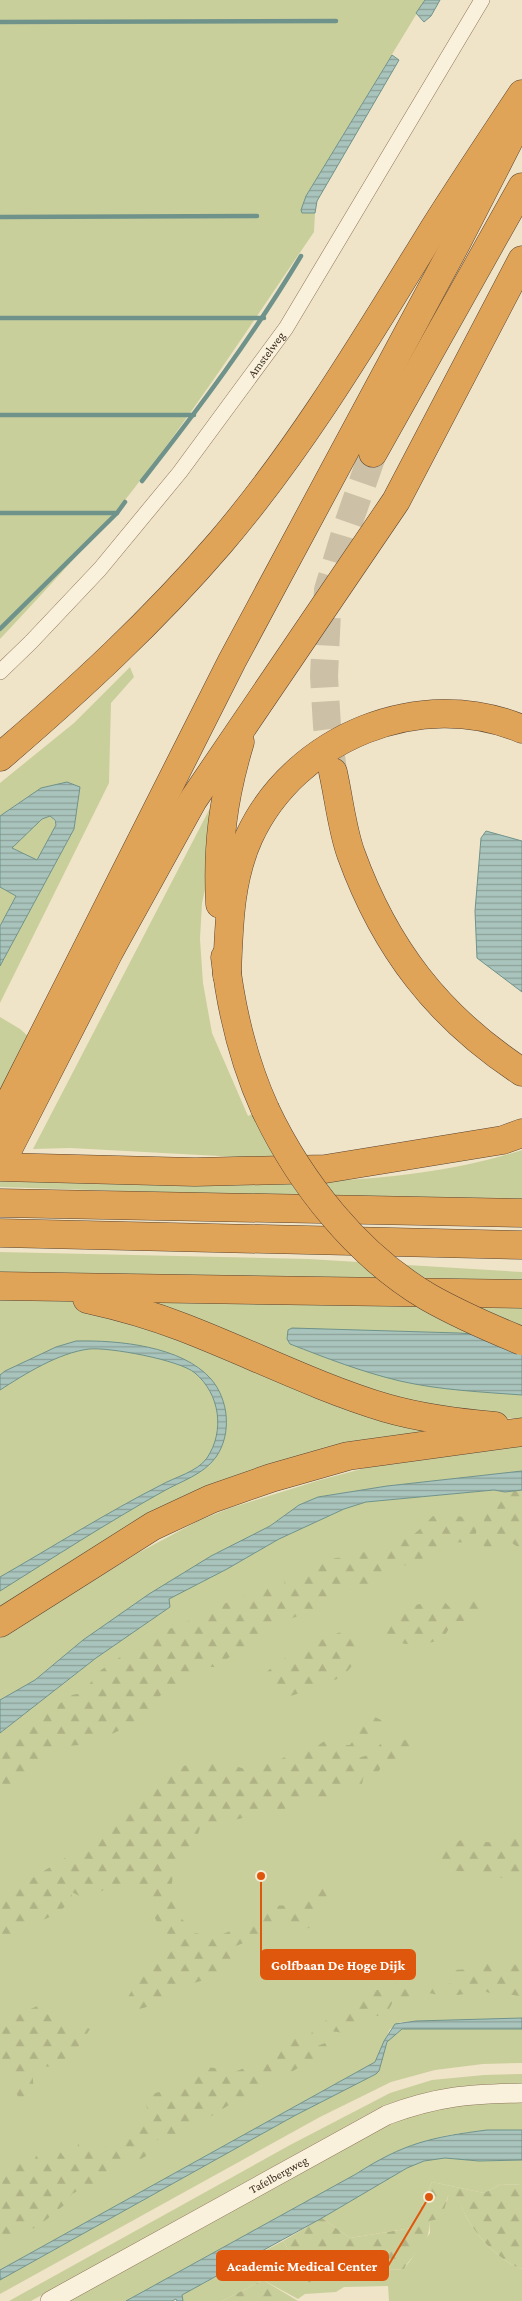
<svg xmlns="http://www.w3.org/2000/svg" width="522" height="2301" viewBox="0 0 522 2301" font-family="'Crimson Pro',serif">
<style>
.grass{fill:#c9cf9b}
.forest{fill:url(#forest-firs)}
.water{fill:url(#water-rules);stroke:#6f938a;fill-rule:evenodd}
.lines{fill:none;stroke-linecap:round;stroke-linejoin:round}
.stream{stroke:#6f938a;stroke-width:4.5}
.motorway-tunnel{stroke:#ccc0a6;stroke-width:28;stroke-dasharray:28 14;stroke-linecap:butt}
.minor-casing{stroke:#8d765c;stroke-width:16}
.tertiary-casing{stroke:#8d765c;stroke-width:20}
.motorway-casing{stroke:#5b4430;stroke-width:29}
.minor{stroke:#faf1dc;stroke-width:15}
.tertiary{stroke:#faf1dc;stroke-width:19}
.motorway{stroke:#e0a458;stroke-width:28}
.motorway-bridge-casing{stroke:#5b4430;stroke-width:29;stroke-linecap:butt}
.motorway-bridge{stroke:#e0a458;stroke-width:28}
.labels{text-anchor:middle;stroke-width:5;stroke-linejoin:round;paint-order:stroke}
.street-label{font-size:12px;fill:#3d2e20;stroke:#f7eed8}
.leader{fill:none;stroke:#df570d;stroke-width:2}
.callout-dot{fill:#df570d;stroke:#f7eed8;stroke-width:2}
.callout{fill:#df570d;stroke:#df570d;stroke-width:2}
.callout-label{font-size:14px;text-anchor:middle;font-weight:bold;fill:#fff}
</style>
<defs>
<pattern id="forest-firs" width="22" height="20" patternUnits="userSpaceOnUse" patternTransform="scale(1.25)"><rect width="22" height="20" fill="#c9cf9b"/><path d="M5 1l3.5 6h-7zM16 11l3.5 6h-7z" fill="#aeb285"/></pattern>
<pattern id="water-rules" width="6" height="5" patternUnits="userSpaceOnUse" patternTransform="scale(1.25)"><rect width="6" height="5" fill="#a9c4bc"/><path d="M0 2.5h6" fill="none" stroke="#8ba098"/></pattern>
</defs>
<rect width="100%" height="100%" fill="#f0e4c8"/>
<!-- grass -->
<g class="grass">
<path d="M 0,0 L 425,0 L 306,196 L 302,213 L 315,213 L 314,232 C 253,321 195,411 129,495 C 88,545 44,592 0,639 Z"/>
<path d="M 130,667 L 134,677 L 111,703 L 109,783 L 0,1003 L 0,966 L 74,829 L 80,788 L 11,809 L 0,816 L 0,783 L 74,723 Z"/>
<path d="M 221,787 L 209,872 L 202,903 L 200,939 L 203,983 L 212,1033 L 248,1116 L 274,1105 L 311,1161 L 70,1148 L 33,1149 Z"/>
<path d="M 50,816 L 53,818 L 56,825 L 37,860 L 11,848 L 42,819 Z"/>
<path d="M 0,887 L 16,896 L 0,926 Z"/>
<path d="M 0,1017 L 20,1029 L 29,1037 L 0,1092 Z"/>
<path d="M 522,1150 L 522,1199 L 303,1197 L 0,1187 L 0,1170 L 327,1181 C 393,1178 459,1170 522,1150 Z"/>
<path d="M 0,1252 L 309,1259 L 522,1272 L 522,1419 L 502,1418 L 287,1465 L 0,1619 Z"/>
<path d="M 522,1443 L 522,1471 L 387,1486 L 318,1497 L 299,1505 L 270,1526 L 211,1556 L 83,1640 L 35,1680 L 0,1700 L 0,1638 L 138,1553 L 198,1521 L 230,1508 L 320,1480 L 384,1463 Z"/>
<path d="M 494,1490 L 505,1492 L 522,1490 L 522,2018 L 400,2022 L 390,2029 L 375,2062 L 0,2270 L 0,1733 L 96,1658 L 170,1607 L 169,1599 L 227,1569 L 279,1539 L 344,1509 L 366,1502 Z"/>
<path d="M 411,2027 L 522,2029 L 522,2063 L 483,2064 L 435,2070 L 391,2082 L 320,2117 L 0,2294 L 0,2280 L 294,2116 L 376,2074 L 379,2071 C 385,2050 385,2031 411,2027 Z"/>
<path d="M 522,2074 L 522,2086 L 449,2089 L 421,2094 L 377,2109 L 31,2301 L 9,2301 L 290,2145 L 390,2093 L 432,2080 L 484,2075 Z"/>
<path d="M 494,2102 L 522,2103 L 522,2130 C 455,2130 414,2137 356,2174 L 126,2301 L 65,2301 L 377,2130 L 411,2116 L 451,2105 Z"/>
<path d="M 445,2158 L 479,2161 L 522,2160 L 522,2185 L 501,2184 L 484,2193 L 432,2182 L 412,2228 L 350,2238 L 322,2218 L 407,2168 L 424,2161 Z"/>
<path d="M 452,2194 C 461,2199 463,2212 468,2220 C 479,2239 501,2262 522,2269 L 522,2301 L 389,2301 L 388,2286 L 344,2287 L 336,2292 L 305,2294 L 298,2299 L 263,2280 L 222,2301 L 183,2301 L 182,2295 L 283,2241 L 309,2283 L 352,2252 L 361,2267 L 371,2271 L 404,2269 L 430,2233 L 429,2221 L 447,2201 L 448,2196 Z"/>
</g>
<!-- forest -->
<g class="forest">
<path d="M 522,1490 L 522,1550 L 512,1543 L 498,1550 L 485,1548 L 480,1540 L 484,1529 L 484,1520 L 493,1498 L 505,1492 Z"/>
<path d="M 450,1514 C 467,1518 484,1520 473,1542 C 463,1542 452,1542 442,1546 C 428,1552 417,1568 401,1565 C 386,1584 356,1591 333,1590 L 331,1596 L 308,1613 L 283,1621 L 215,1667 L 205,1667 L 169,1698 L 161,1695 L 159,1697 L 159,1704 L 155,1710 L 134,1723 L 92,1744 L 56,1747 L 0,1794 L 0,1750 L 39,1718 L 72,1695 L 82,1693 L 101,1670 L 138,1645 L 149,1641 L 162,1632 L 193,1619 L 205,1611 L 276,1584 L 285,1592 L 286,1588 L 284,1581 L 287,1576 L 313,1569 L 335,1558 L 350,1557 L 373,1549 L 381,1552 L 385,1546 L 386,1540 C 394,1538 399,1540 405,1538 C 418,1534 424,1524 433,1516 Z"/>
<path d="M 471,1595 L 480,1600 L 485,1607 L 481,1616 L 475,1621 L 451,1621 C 450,1624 449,1629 447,1632 C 436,1649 402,1645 387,1640 L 382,1630 L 382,1618 C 391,1612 434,1597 444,1602 C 445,1602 450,1607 450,1608 L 455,1601 Z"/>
<path d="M 349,1629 L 355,1629 C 368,1645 354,1669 339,1678 C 329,1683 319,1685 309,1689 C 302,1691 292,1698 283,1696 C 273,1695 265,1684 264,1675 C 279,1657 326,1637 349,1629 Z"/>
<path d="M 362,1716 L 373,1716 L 385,1722 C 383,1742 361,1743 354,1759 L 372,1754 L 387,1736 L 406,1740 L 410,1746 L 410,1754 L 402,1761 L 392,1763 L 382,1756 C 383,1764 382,1768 376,1774 L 364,1774 L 362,1784 C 354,1790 349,1791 339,1786 L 328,1797 L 304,1802 L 294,1802 L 285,1809 L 259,1810 L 251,1816 L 200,1828 L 196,1840 L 182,1853 L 174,1867 L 171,1891 L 180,1917 L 195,1933 L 215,1937 L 233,1930 L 238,1923 L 249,1922 C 260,1903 277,1905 297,1906 L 320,1879 L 327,1876 L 332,1879 L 332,1888 L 316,1926 L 305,1929 L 282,1922 L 260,1936 L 236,1946 L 230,1961 L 214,1977 L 174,1989 L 157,2004 L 136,2010 L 126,2003 C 132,1985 146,1973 157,1958 C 173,1936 146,1901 132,1885 L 112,1887 L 83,1898 L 70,1891 L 73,1898 C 60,1916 36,1924 15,1928 L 8,1939 L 0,1943 L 0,1898 L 68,1856 L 76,1857 L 86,1854 L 101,1828 L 171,1768 L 216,1760 L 245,1769 L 275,1762 L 291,1754 L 314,1748 L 329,1738 L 337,1735 L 345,1745 L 350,1745 L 354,1739 C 351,1728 354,1723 362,1716 Z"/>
<path d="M 522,1831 L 522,1877 L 494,1878 L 469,1872 L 444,1870 L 437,1866 L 435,1860 C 442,1848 459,1837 474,1839 C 480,1840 484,1843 491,1842 L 508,1832 Z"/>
<path d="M 520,1958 L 522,1958 L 522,1997 C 509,1992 498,1998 485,1991 C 465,1994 443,1999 423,1991 C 410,2000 412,2004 394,2000 L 389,2009 L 384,2010 L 381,2015 L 377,2016 L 372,2013 C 359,2022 360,2029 343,2034 C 334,2029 325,2032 316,2038 L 311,2035 L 313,2028 L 323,2025 L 328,2017 L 334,2015 L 342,2009 L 347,2009 L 354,2001 L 371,1995 L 376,1990 L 384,1990 L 398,1982 C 413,1986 438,1988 452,1983 L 451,1976 L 453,1970 L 471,1969 L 476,1962 L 482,1962 L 500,1968 L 502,1961 L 517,1965 Z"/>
<path d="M 40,2004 L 48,2008 L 31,2026 L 47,2014 L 90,2029 L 66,2066 L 32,2067 L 34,2093 L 23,2106 L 0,2063 L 0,2016 C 13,2012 29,2012 40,2004 Z"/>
<path d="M 292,2029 L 303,2030 L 303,2052 L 299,2058 L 307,2050 L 325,2043 L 333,2047 L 293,2071 L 275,2077 L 261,2093 L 254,2092 L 244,2100 L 229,2105 L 205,2120 L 197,2119 L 191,2126 L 190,2132 L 178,2142 L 168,2145 L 160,2140 L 149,2139 L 146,2156 L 134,2163 L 128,2161 L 122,2165 L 117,2175 L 110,2171 L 102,2173 L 91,2192 L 84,2193 L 79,2190 L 72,2194 L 68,2202 L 36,2228 L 16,2230 L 0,2243 L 0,2177 C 8,2174 12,2166 19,2161 L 26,2169 L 31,2170 L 36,2156 L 45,2153 L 49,2156 L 53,2150 L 59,2150 L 66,2160 L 71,2164 L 76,2158 L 78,2144 L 84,2141 L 93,2148 C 127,2145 132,2142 148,2112 L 145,2101 C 152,2093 157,2091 168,2092 L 169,2099 L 174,2102 L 180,2099 L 180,2083 C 190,2075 202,2065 215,2068 C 220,2069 225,2073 230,2073 C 236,2073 260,2060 264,2056 L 272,2055 Z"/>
<path d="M 432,2182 L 484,2193 L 501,2184 L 522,2185 L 522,2269 C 501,2262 479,2239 468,2220 C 463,2212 461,2200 452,2195 L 448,2196 L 444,2210 L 438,2219 L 429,2221 C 431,2246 415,2250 404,2269 L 371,2271 L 361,2267 L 352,2252 L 309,2283 L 283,2241 L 322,2218 L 350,2238 L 412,2228 Z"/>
<path d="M 263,2280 L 298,2301 L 222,2301 Z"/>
</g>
<!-- water -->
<g class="water">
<path d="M 425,0 L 440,0 L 431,16 L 424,22 L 416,13 Z"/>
<path d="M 392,55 L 399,60 L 317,201 L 315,213 L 302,213 L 301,210 L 306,196 Z"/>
<path d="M 67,782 L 80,787 L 74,829 L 0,966 L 0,926 L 16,896 L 0,887 L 0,816 L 41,788 ZM 50,816 L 55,820 L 56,825 L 37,860 L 12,848 L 42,819 Z"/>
<path d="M 486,831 L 522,841 L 522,992 L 477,958 L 475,911 L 481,838 Z"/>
<path d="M 292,1328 L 459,1333 L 522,1338 L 522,1395 C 482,1392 439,1390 400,1381 C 362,1372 326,1358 290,1344 L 287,1339 L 288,1330 Z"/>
<path d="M 76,1341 C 118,1340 182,1346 211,1379 C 229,1400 232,1434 216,1457 C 203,1475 181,1481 162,1492 C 107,1523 54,1557 0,1591 L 0,1577 C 54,1546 106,1513 161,1485 C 175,1477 197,1472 207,1458 C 225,1431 220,1394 195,1373 C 180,1360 109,1347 89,1349 C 58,1353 25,1374 0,1390 L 0,1375 L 5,1371 L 56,1347 Z"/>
<path d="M 522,1471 L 522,1490 L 505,1492 L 494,1490 L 366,1502 L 344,1509 L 279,1539 L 227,1569 L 169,1599 L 170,1607 L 96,1658 L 0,1733 L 0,1700 L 35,1680 L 83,1640 L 149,1594 L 211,1556 L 270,1526 L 299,1505 L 318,1497 L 387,1486 Z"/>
<path d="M 522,2018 L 522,2029 L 402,2029 L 387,2042 L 379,2071 L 376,2074 L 294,2116 L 0,2280 L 0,2270 L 375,2062 L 384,2041 L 395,2024 L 416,2021 Z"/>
<path d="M 487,2130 L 522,2130 L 522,2160 L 479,2161 L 445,2158 L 424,2161 L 407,2168 L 322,2218 L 182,2295 L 183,2301 L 177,2301 L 176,2299 L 172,2301 L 126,2301 L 356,2174 C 404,2143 432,2137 487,2130 Z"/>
</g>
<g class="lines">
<!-- stream -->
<g class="stream">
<path d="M 0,22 L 336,21"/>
<path d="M 0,217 L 257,216"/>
<path d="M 0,318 L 264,318"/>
<path d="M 0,415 L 194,415"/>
<path d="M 142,481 C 200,407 253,336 301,256"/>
<path d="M 0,513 L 117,513"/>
<path d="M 0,629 L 117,513 L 125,502"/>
</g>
<!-- motorway-tunnel -->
<path class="motorway-tunnel" d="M 333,771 L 327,726 L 324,676 L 328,590 L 347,527 L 373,453"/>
<defs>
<g id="minor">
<path id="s1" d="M 0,672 L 31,642 L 100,569 L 180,472 L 286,328 L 482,0"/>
</g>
<g id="tertiary">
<path id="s2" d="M 50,2301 L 387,2115 C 438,2096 469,2094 522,2093"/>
</g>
<g id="motorway">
<path d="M 373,453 L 522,187"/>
<path d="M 0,757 C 78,690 153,621 220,543 C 302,447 367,337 433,230 C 462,184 492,139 522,94"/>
<path d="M 333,772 C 339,799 342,829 351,854 C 385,948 438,1017 522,1072"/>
<path d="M 220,904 C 217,846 223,798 240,742"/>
<path d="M 225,957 C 231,1010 243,1060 265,1109"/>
<path d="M 227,975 C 229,928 229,881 249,837 C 295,737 421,686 522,729"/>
<path d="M 0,1121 L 232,661 L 458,240 L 522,115"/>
<path d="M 0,1165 L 109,952 L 193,800 L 396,501 L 522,260"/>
<path d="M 0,1167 L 195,1172 L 325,1169 L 503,1140 L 522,1133"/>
<path d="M 0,1203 L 522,1213"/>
<path d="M 0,1233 L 522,1245"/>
<path d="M 0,1286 L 522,1294"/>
<path d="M 87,1299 C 119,1306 151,1315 182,1327 C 250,1353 316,1387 386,1408 C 421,1418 459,1423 495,1426"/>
<path d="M 0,1623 L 153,1526 L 211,1499 L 271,1478 L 348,1456 L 522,1432"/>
</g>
</defs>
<!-- minor casing -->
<use href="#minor" class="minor-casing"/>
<!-- tertiary casing -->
<use href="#tertiary" class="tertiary-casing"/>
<!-- motorway casing -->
<use href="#motorway" class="motorway-casing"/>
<!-- minor -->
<use href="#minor" class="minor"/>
<!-- tertiary -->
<use href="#tertiary" class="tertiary"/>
<!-- motorway -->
<use href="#motorway" class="motorway"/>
<defs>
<path id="motorway-bridge" d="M 265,1109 C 300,1183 357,1255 428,1297 C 458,1314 490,1328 522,1341"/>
</defs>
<!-- motorway-bridge casing -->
<use href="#motorway-bridge" class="motorway-bridge-casing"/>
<!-- motorway-bridge -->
<use href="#motorway-bridge" class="motorway-bridge"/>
</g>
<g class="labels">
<!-- street labels -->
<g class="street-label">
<text dy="4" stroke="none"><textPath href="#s1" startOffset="415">Amstelweg</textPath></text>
<text dy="4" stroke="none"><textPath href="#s2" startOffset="261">Tafelbergweg</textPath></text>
</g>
</g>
<!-- callouts -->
<path class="leader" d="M261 1876L261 1965M429 2197L388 2266"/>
<g class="callout-dot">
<circle cx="261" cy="1876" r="5"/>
<circle cx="429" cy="2197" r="5"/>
</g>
<g class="callout">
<rect x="261" y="1950" width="154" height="29" rx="5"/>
<rect x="217" y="2251" width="171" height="29" rx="5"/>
</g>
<g class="callout-label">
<text x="338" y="1970">Golfbaan De Hoge Dijk</text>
<text x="302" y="2271">Academic Medical Center</text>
</g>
</svg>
